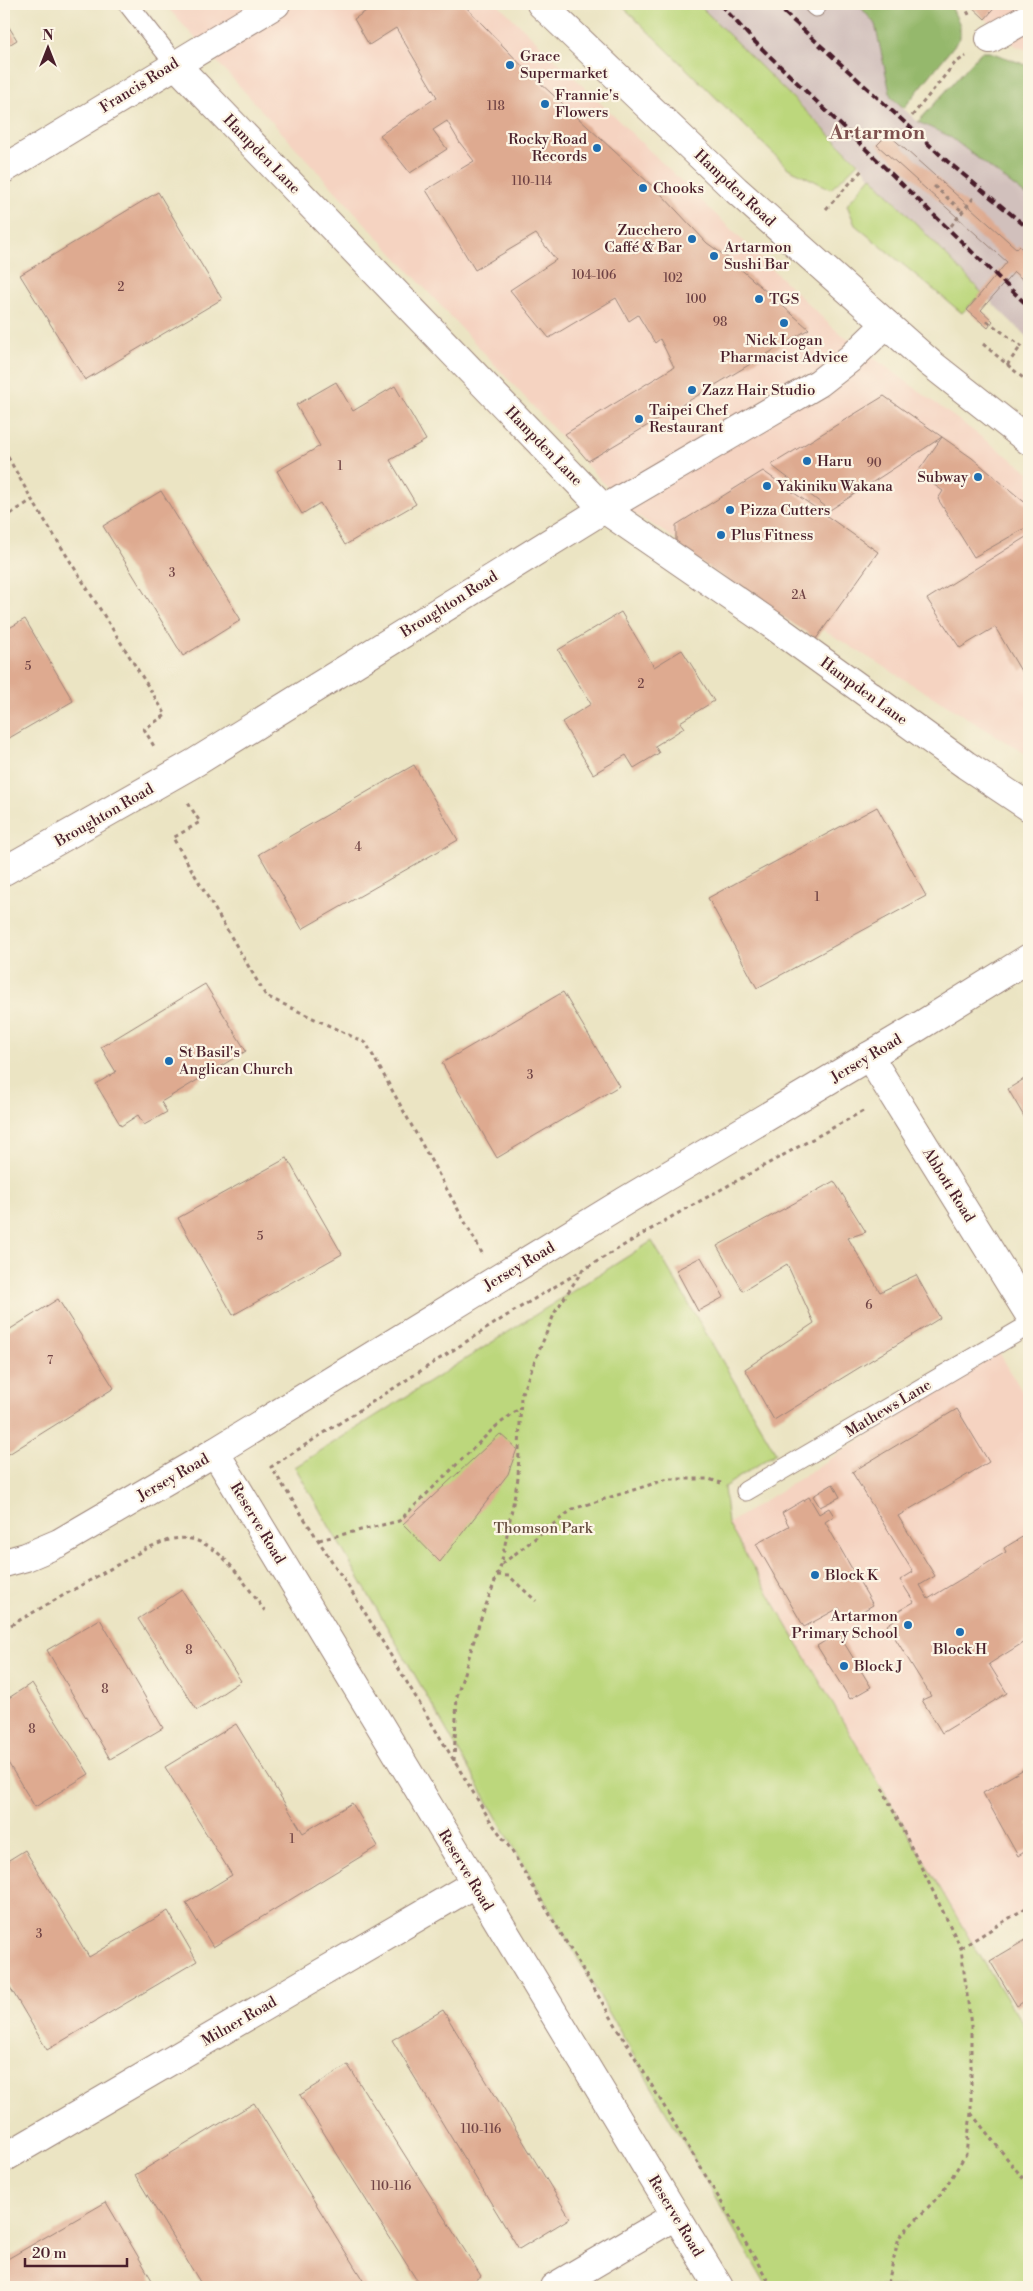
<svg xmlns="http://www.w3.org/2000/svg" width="1033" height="2291" viewBox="0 0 1033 2291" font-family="'Libre Bodoni',serif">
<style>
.built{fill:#f5d3c1}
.industrial{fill:#d1c0bc}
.green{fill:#bcd77c;stroke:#837b54}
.forest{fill:#95b86c;stroke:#706c4c}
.building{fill:#deaa90}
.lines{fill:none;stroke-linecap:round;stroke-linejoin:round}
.lane-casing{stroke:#9a8277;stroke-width:21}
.street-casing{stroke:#9a8277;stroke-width:30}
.secondary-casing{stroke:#9a8277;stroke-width:30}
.path{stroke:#9a8277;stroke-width:3;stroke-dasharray:4 4;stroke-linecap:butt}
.lane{stroke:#fff;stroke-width:19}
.street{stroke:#fff;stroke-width:28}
.secondary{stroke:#fff;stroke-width:28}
.rail{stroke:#4a1f2b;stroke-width:4;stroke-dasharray:8 4;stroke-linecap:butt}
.poi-dot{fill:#1f6fb2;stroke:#fcf5e5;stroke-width:2}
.labels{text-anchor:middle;stroke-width:4.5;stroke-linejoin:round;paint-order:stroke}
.number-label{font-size:12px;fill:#6f4244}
.poi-label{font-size:15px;fill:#4a1f2b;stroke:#fcf5e5;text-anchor:start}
.street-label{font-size:15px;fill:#4a1f2b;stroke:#fcf5e5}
.park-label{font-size:15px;fill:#664d3f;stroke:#fcf5e5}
.district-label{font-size:20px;font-weight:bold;fill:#7e504e;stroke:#fcf5e5}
</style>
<rect width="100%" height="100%" fill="#fcf5e5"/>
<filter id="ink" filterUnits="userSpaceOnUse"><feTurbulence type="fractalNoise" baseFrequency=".02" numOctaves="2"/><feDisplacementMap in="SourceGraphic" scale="10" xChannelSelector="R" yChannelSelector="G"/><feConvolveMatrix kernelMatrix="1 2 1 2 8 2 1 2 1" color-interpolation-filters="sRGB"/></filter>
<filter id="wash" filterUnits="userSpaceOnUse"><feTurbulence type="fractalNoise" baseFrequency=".0096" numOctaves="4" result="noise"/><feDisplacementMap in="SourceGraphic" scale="20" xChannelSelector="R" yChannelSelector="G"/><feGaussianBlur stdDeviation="1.12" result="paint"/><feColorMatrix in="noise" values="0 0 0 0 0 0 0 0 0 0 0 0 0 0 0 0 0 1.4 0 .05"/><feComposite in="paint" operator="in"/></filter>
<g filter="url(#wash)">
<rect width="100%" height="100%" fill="#ebe4c3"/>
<!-- built -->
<g class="built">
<path d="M 164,4 L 498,4 L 832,327 L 1029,472 L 1029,756 L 628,510 Z"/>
<path d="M 969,4 L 1029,4 L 1029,51 L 1016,46 Z"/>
<path d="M 999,1352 L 1029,1403 L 1029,1908 L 972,1943 L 728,1524 Z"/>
</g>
<!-- industrial -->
<path class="industrial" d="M 698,4 L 858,4 L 875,24 L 891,97 L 918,122 L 949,136 L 1029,198 L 1029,339 L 889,203 L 864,168 Z"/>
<!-- green -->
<g class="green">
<path d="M 620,4 L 698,4 L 858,163 L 831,189 L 788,168 Z"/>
<path d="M 871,176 L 982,293 L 962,313 L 855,225 L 847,205 Z"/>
<path d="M 652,1241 L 776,1453 L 724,1487 L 728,1524 L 972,1943 L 1029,2034 L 1029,2287 L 767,2287 L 295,1467 Z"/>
</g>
<!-- forest -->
<g class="forest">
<path d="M 858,4 L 950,4 L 960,25 L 960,38 L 904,108 L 891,97 L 875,24 Z"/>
<path d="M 981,52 L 990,52 L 1029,66 L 1029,198 L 949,136 L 918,122 Z"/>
</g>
<g id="blocks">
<!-- building -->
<g class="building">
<path d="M 377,4 L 463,4 L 527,71 L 662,195 L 707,243 L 728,258 L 809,329 L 588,461 L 565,434 L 674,367 L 660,339 L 655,343 L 638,315 L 629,321 L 616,298 L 549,338 L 510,290 L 556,260 L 536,234 L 475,270 L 426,190 L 474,161 L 460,143 L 447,121 L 433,130 L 447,149 L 410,173 L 380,135 L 437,97 L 396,28 L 369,45 L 354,19 Z"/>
<path d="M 969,4 L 998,4 L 985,19 Z"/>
<path d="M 4,19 L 17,40 L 4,48 Z"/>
<path d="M 888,134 L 1017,249 L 1019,246 L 1029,255 L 1029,285 L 1014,272 L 981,310 L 993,321 L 988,328 L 967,310 L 1007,262 L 877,145 Z"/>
<path d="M 158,192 L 222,299 L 85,380 L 20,275 Z"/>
<path d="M 336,382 L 353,411 L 395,386 L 426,440 L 390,460 L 416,504 L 345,545 L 320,503 L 302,514 L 277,471 L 320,446 L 296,405 Z"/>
<path d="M 884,396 L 942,437 L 830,510 L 771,465 Z"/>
<path d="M 942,437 L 972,458 L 1029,506 L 1029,526 L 974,557 L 938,499 L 943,491 L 917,473 Z"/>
<path d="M 763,471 L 878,552 L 816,639 L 676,546 L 676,525 Z"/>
<path d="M 161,491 L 241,620 L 183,656 L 103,526 Z"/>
<path d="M 1029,535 L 1029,666 L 1021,671 L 995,627 L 960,648 L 927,599 Z"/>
<path d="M 621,612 L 654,667 L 682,650 L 714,701 L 680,722 L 684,728 L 655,746 L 659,753 L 634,768 L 626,755 L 593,774 L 562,722 L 591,704 L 558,650 Z"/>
<path d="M 25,619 L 73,701 L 4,741 L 4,631 Z"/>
<path d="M 414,765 L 458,840 L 302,929 L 259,854 Z"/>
<path d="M 877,807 L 926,896 L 757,988 L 708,898 Z"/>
<path d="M 205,984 L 246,1051 L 161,1102 L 167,1112 L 144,1125 L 138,1115 L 121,1126 L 96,1084 L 116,1072 L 101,1047 Z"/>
<path d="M 563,992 L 619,1086 L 497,1158 L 442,1063 Z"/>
<path d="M 1029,1076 L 1029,1125 L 1008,1089 Z"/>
<path d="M 287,1158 L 342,1254 L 233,1315 L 178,1218 Z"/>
<path d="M 834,1181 L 866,1232 L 848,1238 L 880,1292 L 916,1275 L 940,1318 L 774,1420 L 745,1369 L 814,1323 L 787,1264 L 743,1291 L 717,1246 Z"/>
<path d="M 701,1257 L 724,1297 L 698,1311 L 676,1270 Z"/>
<path d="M 58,1299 L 114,1388 L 4,1457 L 4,1333 Z"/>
<path d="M 957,1409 L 989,1462 L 898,1516 L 935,1576 L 920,1585 L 928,1599 L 1006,1552 L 1004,1548 L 1029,1533 L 1029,1639 L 989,1664 L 1007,1693 L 942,1733 L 922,1700 L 931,1696 L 887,1625 L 897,1618 L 895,1613 L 914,1602 L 900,1580 L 913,1572 L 852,1472 Z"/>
<path d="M 500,1434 L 517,1449 L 508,1474 L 440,1562 L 403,1524 Z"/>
<path d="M 833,1484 L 840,1497 L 820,1507 L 813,1496 Z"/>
<path d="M 809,1497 L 819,1514 L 829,1508 L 834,1516 L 825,1522 L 873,1605 L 846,1621 L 839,1608 L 804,1627 L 756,1544 L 789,1526 L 782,1513 Z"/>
<path d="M 182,1590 L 241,1681 L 197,1710 L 138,1619 Z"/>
<path d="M 100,1619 L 163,1728 L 110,1759 L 47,1650 Z"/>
<path d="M 838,1633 L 871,1687 L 850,1699 L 817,1646 Z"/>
<path d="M 32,1683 L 89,1774 L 35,1807 L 4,1756 L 4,1701 Z"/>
<path d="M 236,1724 L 303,1833 L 352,1803 L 378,1846 L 213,1947 L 186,1903 L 232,1875 L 165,1767 Z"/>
<path d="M 1029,1766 L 1029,1849 L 1018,1856 L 983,1793 Z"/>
<path d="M 25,1850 L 89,1957 L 168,1911 L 197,1961 L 47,2050 L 4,1977 L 4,1863 Z"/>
<path d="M 1029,1938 L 1029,1998 L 1017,2006 L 990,1961 Z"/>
<path d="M 443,2010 L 570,2218 L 519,2249 L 392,2040 Z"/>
<path d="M 348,2065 L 481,2276 L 464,2287 L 421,2287 L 300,2095 Z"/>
<path d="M 254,2103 L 367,2287 L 203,2287 L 135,2175 Z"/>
<path d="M 106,2202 L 156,2287 L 12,2287 L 4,2274 L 4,2261 Z"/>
</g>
</g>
</g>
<g filter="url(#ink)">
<use href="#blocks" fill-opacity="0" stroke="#9a8277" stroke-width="1"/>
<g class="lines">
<defs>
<g id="lane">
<path d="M 128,4 L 175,64"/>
<path d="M 813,4 L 816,7"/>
<path d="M 746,1491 L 1029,1325"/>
</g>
<g id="street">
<path d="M 990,39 L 1029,17"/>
<path d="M 175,64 L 604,509 L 771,624 L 966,765 L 1029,807"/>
<path d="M 4,169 L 276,4"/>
<path d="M 4,871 L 196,762 L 604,509 L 819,383 L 851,358 L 886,324"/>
<path d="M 869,1056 L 1029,1314"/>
<path d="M 4,1563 L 26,1557 L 59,1543 L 215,1452"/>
<path d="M 4,2158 L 474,1884"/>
<path d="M 554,2287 L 675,2216"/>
</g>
<g id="secondary">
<path d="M 541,4 L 736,190 L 930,363 L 1029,441"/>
<path d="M 719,2287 L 215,1452 L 625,1201 L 918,1027 L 1029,958"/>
</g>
</defs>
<!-- lane casing -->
<use href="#lane" class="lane-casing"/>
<!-- street casing -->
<use href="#street" class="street-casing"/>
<!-- secondary casing -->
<use href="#secondary" class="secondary-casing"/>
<!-- path -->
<g class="path">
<path d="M 964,4 L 970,17"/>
<path d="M 912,116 L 955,63 L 966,56"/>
<path d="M 934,186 L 962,211"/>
<path d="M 826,209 L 864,168"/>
<path d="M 951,226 L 975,196"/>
<path d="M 1026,297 L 1029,293"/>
<path d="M 987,321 L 1028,351"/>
<path d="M 983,344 L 1029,383"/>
<path d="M 1007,365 L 1021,346"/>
<path d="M 4,450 L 32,500 L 166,715 L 144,729 L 155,748"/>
<path d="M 4,518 L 32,500"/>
<path d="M 188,803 L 200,822 L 173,838 L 266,996 L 366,1043 L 482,1253"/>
<path d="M 319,1540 L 399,1521 L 494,1428 L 520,1408"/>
<path d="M 502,1564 L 573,1509 L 668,1479 L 709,1479 L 721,1483"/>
<path d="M 497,1575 L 509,1576 L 536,1601"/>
<path d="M 4,1629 L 147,1548 C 154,1546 161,1542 169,1540 C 214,1528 242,1581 265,1611"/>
<path d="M 454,1761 L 457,1696 L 479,1624 L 501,1565 L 518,1478 L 521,1395 L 555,1312 L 582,1271"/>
<path d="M 882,1788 L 961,1948 L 971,2026 L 971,2113 L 966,2154 L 942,2193 L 899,2237 L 887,2287"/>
<path d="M 961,1948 L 1029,1906"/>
<path d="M 971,2113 L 1029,2186"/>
<path d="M 772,2287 L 510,1848 L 491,1822 L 364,1611 L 271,1467 L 514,1311 L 673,1216 L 865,1110"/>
</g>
<!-- lane -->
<use href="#lane" class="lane"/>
<!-- street -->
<use href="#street" class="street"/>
<!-- secondary -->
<use href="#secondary" class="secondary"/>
<!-- rail -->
<g class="rail">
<path d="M 720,4 L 754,41 L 1029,307"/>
<path d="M 775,4 L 947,161 L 1029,229"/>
</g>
</g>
</g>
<!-- markers -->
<g class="poi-dot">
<circle cx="510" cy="65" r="5"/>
<circle cx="545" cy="104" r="5"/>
<circle cx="597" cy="148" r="5"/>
<circle cx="643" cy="188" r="5"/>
<circle cx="692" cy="239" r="5"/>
<circle cx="714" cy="256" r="5"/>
<circle cx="759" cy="299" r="5"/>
<circle cx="784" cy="323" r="5"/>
<circle cx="692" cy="390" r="5"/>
<circle cx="639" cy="419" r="5"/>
<circle cx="807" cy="461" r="5"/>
<circle cx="978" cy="477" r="5"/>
<circle cx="767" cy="486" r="5"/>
<circle cx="730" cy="510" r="5"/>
<circle cx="721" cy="535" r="5"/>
<circle cx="169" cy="1061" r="5"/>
<circle cx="815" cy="1575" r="5"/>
<circle cx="908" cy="1625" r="5"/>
<circle cx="960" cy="1632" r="5"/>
<circle cx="844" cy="1666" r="5"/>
</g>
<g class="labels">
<!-- number labels -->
<g class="number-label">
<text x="496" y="110">118</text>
<text x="532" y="185">110-114</text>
<text x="594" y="279">104-106</text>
<text x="673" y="282">102</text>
<text x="121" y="291">2</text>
<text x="696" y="303">100</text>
<text x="720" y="326">98</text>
<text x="874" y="467">90</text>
<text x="340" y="470">1</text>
<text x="172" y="577">3</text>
<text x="799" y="599">2A</text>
<text x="28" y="670">5</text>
<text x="641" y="688">2</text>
<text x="358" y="851">4</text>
<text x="817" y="901">1</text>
<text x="530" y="1079">3</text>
<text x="260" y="1240">5</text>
<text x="869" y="1309">6</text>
<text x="50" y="1364">7</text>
<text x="189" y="1654">8</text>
<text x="105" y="1693">8</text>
<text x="32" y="1733">8</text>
<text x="292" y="1843">1</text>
<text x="39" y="1938">3</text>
<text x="481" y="2133">110-116</text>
<text x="391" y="2190">110-116</text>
</g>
<!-- poi labels -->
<g class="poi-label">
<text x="520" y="61">Grace<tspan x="520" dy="17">Supermarket</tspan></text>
<text x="555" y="100">Frannie's<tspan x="555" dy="17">Flowers</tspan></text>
<text x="587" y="144" text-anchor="end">Rocky Road<tspan x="587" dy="17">Records</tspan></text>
<text x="653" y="193">Chooks</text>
<text x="682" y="235" text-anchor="end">Zucchero<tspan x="682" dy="17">Caffé &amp; Bar</tspan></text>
<text x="724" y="252">Artarmon<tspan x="724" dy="17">Sushi Bar</tspan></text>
<text x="769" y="304">TGS</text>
<text x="784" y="345" text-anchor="middle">Nick Logan<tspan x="784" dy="17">Pharmacist Advice</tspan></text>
<text x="702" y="395">Zazz Hair Studio</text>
<text x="649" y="415">Taipei Chef<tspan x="649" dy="17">Restaurant</tspan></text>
<text x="817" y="466">Haru</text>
<text x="968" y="482" text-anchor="end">Subway</text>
<text x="777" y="491">Yakiniku Wakana</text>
<text x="740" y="515">Pizza Cutters</text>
<text x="731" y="540">Plus Fitness</text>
<text x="179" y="1057">St Basil's<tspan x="179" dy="17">Anglican Church</tspan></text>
<text x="825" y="1580">Block K</text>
<text x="898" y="1621" text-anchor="end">Artarmon<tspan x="898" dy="17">Primary School</tspan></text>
<text x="960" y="1654" text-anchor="middle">Block H</text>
<text x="854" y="1671">Block J</text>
</g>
<!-- street labels -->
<g class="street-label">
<text transform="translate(139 85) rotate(-32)" y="5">Francis Road</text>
<text transform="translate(262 154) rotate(46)" y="5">Hampden Lane</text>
<text transform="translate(735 188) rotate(43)" y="5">Hampden Road</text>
<text transform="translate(544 446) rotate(46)" y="5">Hampden Lane</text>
<text transform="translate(449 604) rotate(-32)" y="5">Broughton Road</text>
<text transform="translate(864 691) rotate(36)" y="5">Hampden Lane</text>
<text transform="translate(104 815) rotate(-30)" y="5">Broughton Road</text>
<text transform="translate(866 1058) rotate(-31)" y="5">Jersey Road</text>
<text transform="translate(949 1185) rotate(58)" y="5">Abbott Road</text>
<text transform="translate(519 1266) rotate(-31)" y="5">Jersey Road</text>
<text transform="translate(888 1408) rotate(-31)" y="5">Mathews Lane</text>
<text transform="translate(173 1477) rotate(-30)" y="5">Jersey Road</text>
<text transform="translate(258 1523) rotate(59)" y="5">Reserve Road</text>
<text transform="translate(466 1870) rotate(59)" y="5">Reserve Road</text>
<text transform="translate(239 2021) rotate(-30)" y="5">Milner Road</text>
<text transform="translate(676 2216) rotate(59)" y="5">Reserve Road</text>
</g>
<!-- park labels -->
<g class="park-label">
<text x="543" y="1533">Thomson Park</text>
</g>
<!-- district labels -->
<g class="district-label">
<text x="877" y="139">Artarmon</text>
</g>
</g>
<!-- margin -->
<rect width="1033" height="2291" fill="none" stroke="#fcf5e5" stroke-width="20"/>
<!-- north arrow -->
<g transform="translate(48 48)" stroke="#fcf5e5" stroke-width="4" paint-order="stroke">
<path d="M0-4L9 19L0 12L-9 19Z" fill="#4a1f2b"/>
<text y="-8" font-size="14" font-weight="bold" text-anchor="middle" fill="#4a1f2b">N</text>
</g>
<!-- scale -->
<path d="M25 2258v8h102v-8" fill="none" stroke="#4a1f2b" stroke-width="2.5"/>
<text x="32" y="2258" font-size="15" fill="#4a1f2b" stroke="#fcf5e5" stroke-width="4" paint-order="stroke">20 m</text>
</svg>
